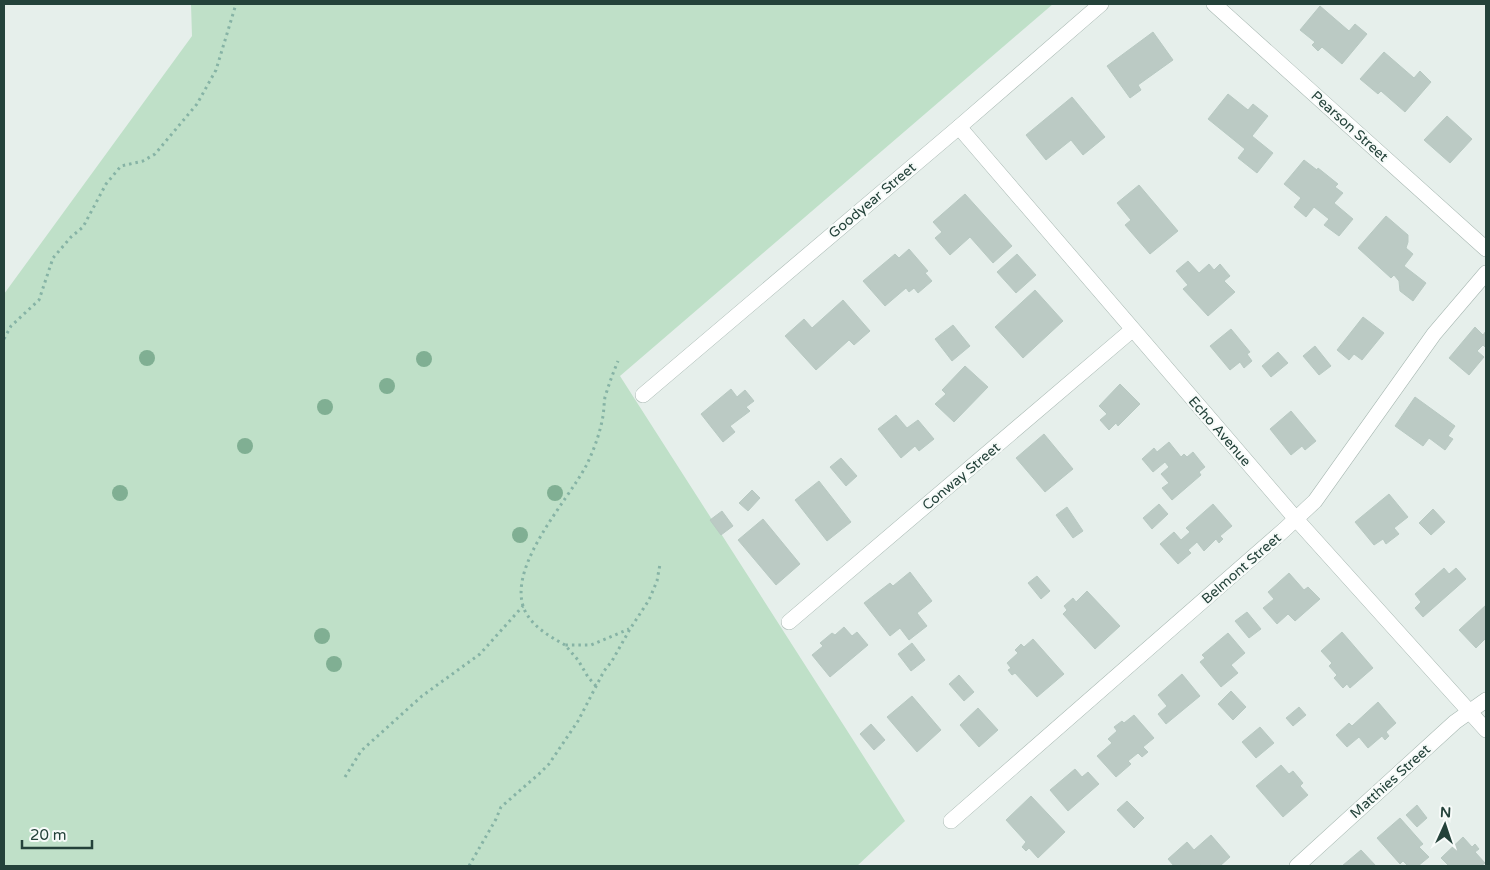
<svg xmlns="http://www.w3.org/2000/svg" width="1490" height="870" viewBox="0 0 1490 870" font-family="'Varela Round',sans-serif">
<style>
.green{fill:#bfe0c8}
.building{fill:#bbcac4;stroke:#b8c9c2}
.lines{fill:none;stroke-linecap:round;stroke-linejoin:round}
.minor-casing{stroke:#a8b8b2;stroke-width:16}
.path{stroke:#86b3a5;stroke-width:3;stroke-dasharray:2.5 4;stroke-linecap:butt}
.minor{stroke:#fff;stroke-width:15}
.tree{fill:#80af93}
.labels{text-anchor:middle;stroke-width:4.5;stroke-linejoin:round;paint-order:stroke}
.street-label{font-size:14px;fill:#24423a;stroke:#f7fbf9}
</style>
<rect width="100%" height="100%" fill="#e6efeb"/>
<!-- green -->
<path class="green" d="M 191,4 L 1053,4 L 620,376 L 905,821 L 857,866 L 4,866 L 4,294 L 192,36 Z"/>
<!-- building -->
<g class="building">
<path d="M 1320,6 L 1349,31 L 1355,24 L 1367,34 L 1342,64 L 1322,47 L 1318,51 L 1312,45 L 1315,42 L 1300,30 Z"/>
<path d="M 1153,32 L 1173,60 L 1138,85 L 1141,90 L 1130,98 L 1107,66 Z"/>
<path d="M 1384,52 L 1414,78 L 1420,71 L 1431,82 L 1405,112 L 1381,91 L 1378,94 L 1360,79 Z"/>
<path d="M 1228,94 L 1248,110 L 1253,104 L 1268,116 L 1252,136 L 1273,153 L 1257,173 L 1238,158 L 1245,149 L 1208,119 Z"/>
<path d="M 1072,97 L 1105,137 L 1083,155 L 1071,140 L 1046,160 L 1026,135 Z"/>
<path d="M 1447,116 L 1472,139 L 1450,163 L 1424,140 Z"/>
<path d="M 1304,160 L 1317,170 L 1318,168 L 1338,184 L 1335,187 L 1343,193 L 1334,203 L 1353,219 L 1339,236 L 1324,225 L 1329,219 L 1314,207 L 1306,217 L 1294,207 L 1301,198 L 1284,184 Z"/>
<path d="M 1139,185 L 1178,231 L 1150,254 L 1125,225 L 1131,220 L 1117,203 Z"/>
<path d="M 965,194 L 1012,246 L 993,263 L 970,237 L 950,255 L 935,238 L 942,232 L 933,222 Z"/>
<path d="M 1386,216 L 1408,235 L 1408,242 L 1406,248 L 1413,254 L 1404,266 L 1426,283 L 1413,301 L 1400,291 L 1399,281 L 1394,275 L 1391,278 L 1358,248 Z"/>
<path d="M 909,249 L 928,271 L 925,273 L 932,281 L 918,293 L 914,288 L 909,292 L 906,288 L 885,306 L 863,281 L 895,254 L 899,258 Z"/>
<path d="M 1017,254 L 1036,275 L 1016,293 L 997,272 Z"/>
<path d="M 1188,261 L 1199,273 L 1209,264 L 1214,270 L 1220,264 L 1230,276 L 1224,281 L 1235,292 L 1208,316 L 1183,289 L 1188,285 L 1176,271 Z"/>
<path d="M 1035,290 L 1063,321 L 1023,358 L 995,327 Z"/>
<path d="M 843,300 L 870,331 L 854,345 L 849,340 L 816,370 L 785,336 L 804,319 L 812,328 Z"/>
<path d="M 1363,317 L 1384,333 L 1362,360 L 1354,354 L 1349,360 L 1337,350 Z"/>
<path d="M 953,325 L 970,346 L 952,361 L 935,339 Z"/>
<path d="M 1475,327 L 1483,335 L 1486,331 L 1486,348 L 1483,345 L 1477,351 L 1484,357 L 1469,375 L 1449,358 Z"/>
<path d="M 1231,329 L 1250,352 L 1247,354 L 1252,361 L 1244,368 L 1240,362 L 1230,370 L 1210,346 Z"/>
<path d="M 1315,346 L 1331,366 L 1319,375 L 1303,356 Z"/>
<path d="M 1278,352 L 1288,363 L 1271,377 L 1262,366 Z"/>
<path d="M 965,366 L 988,387 L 954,422 L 935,404 L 946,394 L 942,390 Z"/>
<path d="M 1120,384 L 1140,404 L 1118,426 L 1116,423 L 1109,430 L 1100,420 L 1107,414 L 1099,406 Z"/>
<path d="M 731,389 L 737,397 L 745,390 L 754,401 L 746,407 L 750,411 L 730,426 L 735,432 L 723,442 L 701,414 Z"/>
<path d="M 1415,397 L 1455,426 L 1448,436 L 1453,439 L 1445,450 L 1429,438 L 1423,446 L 1395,426 Z"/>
<path d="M 1291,411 L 1316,441 L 1305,450 L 1302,446 L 1291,455 L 1270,429 Z"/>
<path d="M 896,415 L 907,428 L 918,420 L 934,439 L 919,451 L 915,446 L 901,458 L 878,429 Z"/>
<path d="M 1044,434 L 1073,469 L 1045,492 L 1016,458 Z"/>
<path d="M 1169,442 L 1181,457 L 1184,454 L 1187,457 L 1193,452 L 1205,467 L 1199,472 L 1201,475 L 1172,500 L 1162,488 L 1169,483 L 1161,474 L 1169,467 L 1165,462 L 1153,472 L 1142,459 L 1154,448 L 1157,452 Z"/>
<path d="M 841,458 L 857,476 L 846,486 L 830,467 Z"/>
<path d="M 819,481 L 851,522 L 827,541 L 795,500 Z"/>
<path d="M 752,490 L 760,498 L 748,511 L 739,503 Z"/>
<path d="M 1389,494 L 1408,517 L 1394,528 L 1399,534 L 1386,544 L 1383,539 L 1374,545 L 1355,522 Z"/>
<path d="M 1159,504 L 1168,514 L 1152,529 L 1143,518 Z"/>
<path d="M 1213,504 L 1232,526 L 1220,536 L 1223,539 L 1219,543 L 1216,539 L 1204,551 L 1197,542 L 1188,550 L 1191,553 L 1178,564 L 1160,544 L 1174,532 L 1181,540 L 1190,532 L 1186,528 Z"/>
<path d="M 1067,507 L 1083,531 L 1073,538 L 1056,515 Z"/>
<path d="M 1433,509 L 1445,522 L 1431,535 L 1419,523 Z"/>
<path d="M 722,511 L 733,526 L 721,535 L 710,520 Z"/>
<path d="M 763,519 L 800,564 L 776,585 L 738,540 Z"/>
<path d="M 1444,568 L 1449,574 L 1456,568 L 1466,579 L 1423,617 L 1415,608 L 1421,602 L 1415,594 Z"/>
<path d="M 910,572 L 932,601 L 917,613 L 927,626 L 909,640 L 900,628 L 890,636 L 864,603 L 890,583 L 893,586 Z"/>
<path d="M 1289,573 L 1304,590 L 1308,587 L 1320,599 L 1295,621 L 1288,614 L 1277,624 L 1263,608 L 1274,599 L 1268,592 Z"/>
<path d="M 1037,576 L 1050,591 L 1041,599 L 1028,583 Z"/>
<path d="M 1087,591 L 1120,626 L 1095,649 L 1063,614 L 1067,610 L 1064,606 L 1073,598 L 1076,602 Z"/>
<path d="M 1486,605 L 1486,638 L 1476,648 L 1459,630 Z"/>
<path d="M 1247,612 L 1261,629 L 1249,638 L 1235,621 Z"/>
<path d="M 844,627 L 852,636 L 857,632 L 868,645 L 830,677 L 812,655 L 823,646 L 820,643 L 832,633 L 835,635 Z"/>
<path d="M 1342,632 L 1373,668 L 1350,688 L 1347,684 L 1343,688 L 1334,678 L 1337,675 L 1329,666 L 1332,663 L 1321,651 Z"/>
<path d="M 1228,633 L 1245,653 L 1231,665 L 1238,673 L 1221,687 L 1200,662 L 1205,658 L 1202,655 Z"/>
<path d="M 1033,639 L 1064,674 L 1037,697 L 1015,673 L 1012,675 L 1008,670 L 1011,668 L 1007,663 L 1018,653 L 1015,650 L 1021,644 L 1024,647 Z"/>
<path d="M 912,643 L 925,660 L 911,671 L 898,654 Z"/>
<path d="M 1182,674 L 1200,696 L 1166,724 L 1158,714 L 1167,706 L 1158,695 Z"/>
<path d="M 959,675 L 974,692 L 964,701 L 949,684 Z"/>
<path d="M 1231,691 L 1246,707 L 1233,720 L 1218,704 Z"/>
<path d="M 912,696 L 941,730 L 917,752 L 887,717 Z"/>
<path d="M 1378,702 L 1396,723 L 1386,732 L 1389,736 L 1385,740 L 1382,736 L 1368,748 L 1359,737 L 1347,747 L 1336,735 L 1349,723 L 1352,726 Z"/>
<path d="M 1299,707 L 1306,715 L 1293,726 L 1286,718 Z"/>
<path d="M 978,708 L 998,730 L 979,747 L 960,725 Z"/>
<path d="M 1134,715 L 1154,738 L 1143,747 L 1148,752 L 1142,757 L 1138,753 L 1128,761 L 1131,764 L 1116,777 L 1097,756 L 1112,743 L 1108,739 L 1117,731 L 1114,727 L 1122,721 L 1124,723 Z"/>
<path d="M 871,724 L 885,740 L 874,750 L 860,734 Z"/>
<path d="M 1260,727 L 1274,743 L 1256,758 L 1242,742 Z"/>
<path d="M 1281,765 L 1289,774 L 1293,771 L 1303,783 L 1300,786 L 1308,795 L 1283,817 L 1256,786 Z"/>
<path d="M 1075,769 L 1082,777 L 1088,772 L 1099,784 L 1068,811 L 1050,790 Z"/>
<path d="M 1031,796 L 1065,832 L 1038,858 L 1029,848 L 1026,851 L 1022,847 L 1026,842 L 1006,820 Z"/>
<path d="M 1127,801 L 1144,818 L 1134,828 L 1117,810 Z"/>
<path d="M 1417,805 L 1427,818 L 1417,827 L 1406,815 Z"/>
<path d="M 1400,818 L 1423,844 L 1419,847 L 1429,857 L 1418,866 L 1408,866 L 1403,861 L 1400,864 L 1377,838 Z"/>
<path d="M 1211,835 L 1230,857 L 1220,866 L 1202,866 L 1200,864 L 1197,866 L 1174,866 L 1168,859 L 1187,842 L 1194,850 Z"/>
<path d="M 1463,837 L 1472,847 L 1475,844 L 1479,849 L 1475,852 L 1485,863 L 1481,866 L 1449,866 L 1441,858 Z"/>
<path d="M 1361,850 L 1376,866 L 1342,866 Z"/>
</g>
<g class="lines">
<defs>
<g id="minor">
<path d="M 1214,4 L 1486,249"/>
<path d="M 959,127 L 1296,519 L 1486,730"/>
<path d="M 643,395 L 959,127 L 1101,4"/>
<path d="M 789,622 L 1132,330"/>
<path d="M 951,821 L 1284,530 L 1315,501 L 1434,334 L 1486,273"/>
<path d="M 1297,866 L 1455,722 L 1486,700"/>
</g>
</defs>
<!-- minor casing -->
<use href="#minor" class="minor-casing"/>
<!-- path -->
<g class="path">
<path d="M 4,339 L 11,326 L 39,300 L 53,258 L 71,237 L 83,227 L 106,184 L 121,166 L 143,161 L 155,154 L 197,104 L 216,70 L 236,4"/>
<path d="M 565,645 C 549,636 533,627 525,611 C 505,568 567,502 586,466 C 594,450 600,433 603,416 C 604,409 604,403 605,397 C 609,384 613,373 618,361"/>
<path d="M 596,686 L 588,677 L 578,660 L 565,645 L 591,645 L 629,629"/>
<path d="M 345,777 L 361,751 L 422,696 L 480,654 L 523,606"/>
<path d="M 469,866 L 496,819 L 501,807 L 540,773 L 549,764 L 578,721 L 604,671 L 612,661 L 630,629 L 649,600 L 657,581 L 660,564"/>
</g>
<!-- minor -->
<use href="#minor" class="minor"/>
</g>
<!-- trees -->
<g class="tree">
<circle cx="147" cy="358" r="8"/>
<circle cx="424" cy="359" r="8"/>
<circle cx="387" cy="386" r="8"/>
<circle cx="325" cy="407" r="8"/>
<circle cx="245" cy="446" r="8"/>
<circle cx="120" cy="493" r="8"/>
<circle cx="555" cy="493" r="8"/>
<circle cx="520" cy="535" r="8"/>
<circle cx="322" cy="636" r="8"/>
<circle cx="334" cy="664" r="8"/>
</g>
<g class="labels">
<!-- street labels -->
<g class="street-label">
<text transform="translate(1350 126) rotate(42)" y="5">Pearson Street</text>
<text transform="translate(872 200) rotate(-40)" y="5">Goodyear Street</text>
<text transform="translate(1220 431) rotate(49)" y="5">Echo Avenue</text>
<text transform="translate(961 476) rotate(-40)" y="5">Conway Street</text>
<text transform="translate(1241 568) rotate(-41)" y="5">Belmont Street</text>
<text transform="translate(1390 781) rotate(-42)" y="5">Matthies Street</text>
</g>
</g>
<!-- border -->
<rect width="1490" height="870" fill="none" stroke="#24423a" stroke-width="10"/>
<!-- north arrow -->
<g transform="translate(1445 825) rotate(3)" stroke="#f7fbf9" stroke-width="4" paint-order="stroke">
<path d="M0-4L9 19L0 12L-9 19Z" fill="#24423a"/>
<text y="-8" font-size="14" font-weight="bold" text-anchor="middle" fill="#24423a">N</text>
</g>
<!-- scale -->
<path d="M22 840v8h70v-8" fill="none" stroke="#24423a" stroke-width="2.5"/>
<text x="30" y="840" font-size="15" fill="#24423a" stroke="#f7fbf9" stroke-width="4" paint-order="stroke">20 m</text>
</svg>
